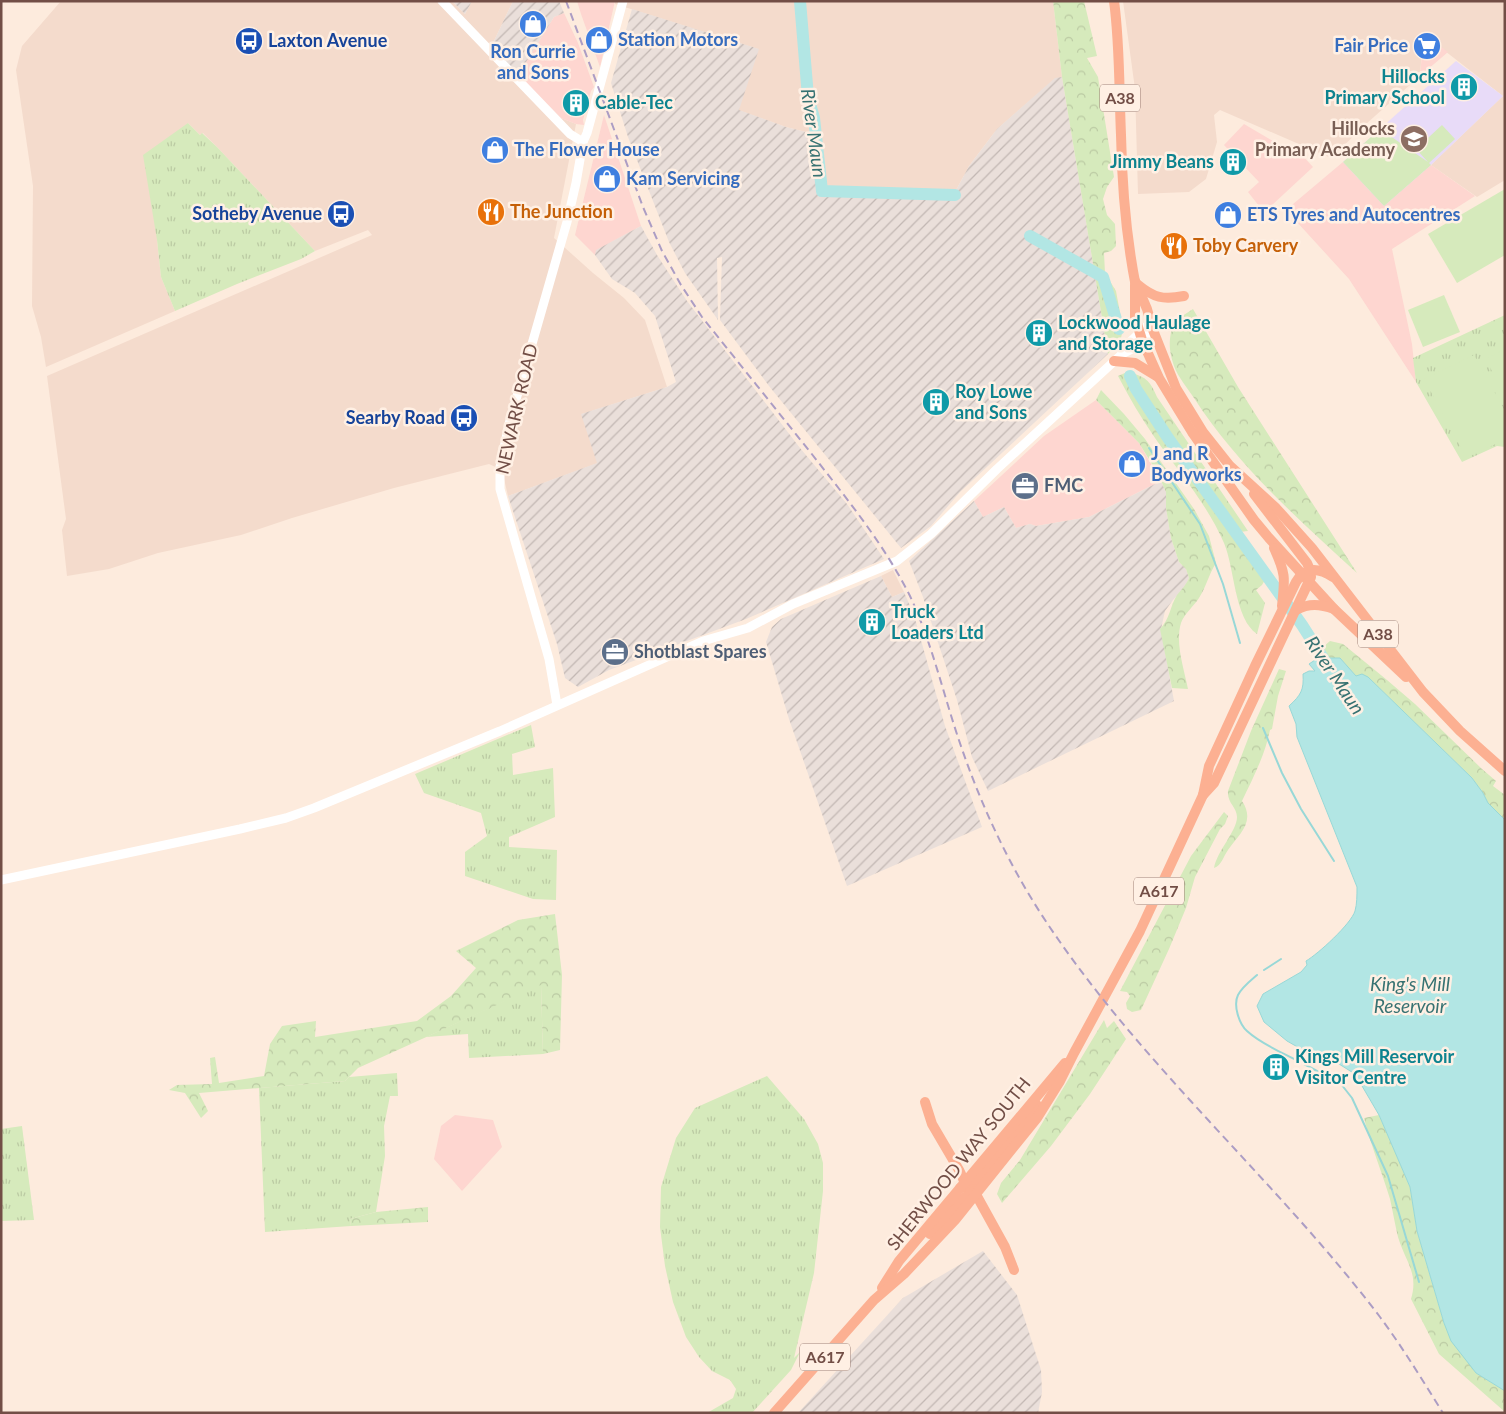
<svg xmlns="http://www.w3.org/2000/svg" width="1506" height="1414" viewBox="0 0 1506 1414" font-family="Lato,sans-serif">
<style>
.residential{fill:#f4dbcc}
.commercial{fill:#fed6d0}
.industrial{fill:url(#industrial-furrows)}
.education{fill:#e8dbf8}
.grass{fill:url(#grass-tufts)}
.forest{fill:url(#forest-crowns)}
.pitch{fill:#d6eabc}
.water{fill:#b2e6e4;stroke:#98d8d7}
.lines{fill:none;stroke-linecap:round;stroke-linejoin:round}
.stream{stroke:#98d8d7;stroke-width:2}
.river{stroke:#b2e6e4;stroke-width:12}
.secondary{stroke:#fff;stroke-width:9}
.trunk{stroke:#fcb092;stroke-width:10}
.rail{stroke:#ac9dc4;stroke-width:2;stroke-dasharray:8 5;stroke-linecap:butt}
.labels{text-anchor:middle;stroke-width:5;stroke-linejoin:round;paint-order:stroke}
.shield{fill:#fff0e4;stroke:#9c7f75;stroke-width:1}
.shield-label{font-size:16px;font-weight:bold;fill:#724e46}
.shop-label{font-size:18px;font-weight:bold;fill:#366cbe;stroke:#fff0e4;text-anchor:start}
.transit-label{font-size:18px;font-weight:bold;fill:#164399;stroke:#fff0e4;text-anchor:end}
.culture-label{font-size:18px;font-weight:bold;fill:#0d838f;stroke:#fff0e4;text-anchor:start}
.education-label{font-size:18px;font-weight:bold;fill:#785e54;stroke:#fff0e4;text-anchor:end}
.food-label{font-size:18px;font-weight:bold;fill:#c56008;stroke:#fff0e4;text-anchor:start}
.street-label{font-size:18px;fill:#724e46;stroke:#fff0e4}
.service-label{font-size:18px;font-weight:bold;fill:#4e5e75;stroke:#fff0e4;text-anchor:start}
.water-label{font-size:19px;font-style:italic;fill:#377272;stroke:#fff0e4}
</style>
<defs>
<pattern id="industrial-furrows" width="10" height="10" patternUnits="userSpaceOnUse" patternTransform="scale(1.25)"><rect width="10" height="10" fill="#eadfda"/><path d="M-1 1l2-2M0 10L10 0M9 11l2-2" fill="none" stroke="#c2b7b3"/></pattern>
<pattern id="grass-tufts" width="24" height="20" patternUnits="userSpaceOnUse" patternTransform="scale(1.25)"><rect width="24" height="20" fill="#d6eabc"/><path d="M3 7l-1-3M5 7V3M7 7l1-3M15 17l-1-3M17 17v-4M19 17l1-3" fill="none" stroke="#bbcaa3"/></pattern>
<pattern id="forest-crowns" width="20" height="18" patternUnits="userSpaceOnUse" patternTransform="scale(1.25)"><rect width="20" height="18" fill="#d6eabc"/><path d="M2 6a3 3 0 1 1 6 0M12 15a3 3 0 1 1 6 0" fill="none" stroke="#bbcaa3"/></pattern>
</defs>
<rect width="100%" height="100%" fill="#fdebdd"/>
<!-- residential -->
<g class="residential">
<path d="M 61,1 L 452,1 L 465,14 L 472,1 L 513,1 L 493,43 L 561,118 L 576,124 L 554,238 L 593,273 L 624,298 L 645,320 L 667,387 L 582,414 L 598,463 L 508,496 L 502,470 L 489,464 L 394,488 L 292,518 L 241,535 L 158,553 L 109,569 L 67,576 L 62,530 L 66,519 L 47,376 L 372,235 L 368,230 L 315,251 L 217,147 L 203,133 L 200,135 L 188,123 L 157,240 L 161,277 L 175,311 L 46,367 L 41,337 L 32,306 L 33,186 L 16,70 L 22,46 Z"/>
<path d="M 615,1 L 1053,1 L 1062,77 L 1055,79 L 997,129 L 969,166 L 954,194 L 820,197 L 814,134 L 786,127 L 738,110 L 758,49 L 615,4 Z"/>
<path d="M 1123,1 L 1505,1 L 1505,180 L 1477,197 L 1431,165 L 1503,96 L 1423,34 L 1420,76 L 1366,124 L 1331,158 L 1220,110 L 1214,115 L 1217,142 L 1206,179 L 1189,192 L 1138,194 L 1135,89 Z"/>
<path d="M 893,570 L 904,592 L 892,597 L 881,576 Z"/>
</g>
<!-- commercial -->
<g class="commercial">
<path d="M 577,1 L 615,1 L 600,67 L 581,14 Z"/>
<path d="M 564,13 L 578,43 L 594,87 L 591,91 L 583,120 L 584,125 L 576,124 L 561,118 L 518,75 L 554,17 Z"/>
<path d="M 1423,33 L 1448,52 L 1420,76 L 1422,53 Z"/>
<path d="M 604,115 L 641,226 L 597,250 L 595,255 L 575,235 Z"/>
<path d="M 1244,124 L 1278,144 L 1302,155 L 1313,167 L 1271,206 L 1259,206 L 1248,192 L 1259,182 L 1224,145 Z"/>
<path d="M 1343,162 L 1384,206 L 1431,165 L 1475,196 L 1392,249 L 1412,344 L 1416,382 L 1349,279 L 1286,210 Z"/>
<path d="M 1096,400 L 1139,443 L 1161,481 L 1089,517 L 1036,526 L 1030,524 L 1016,528 L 1004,507 L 983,517 L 974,501 L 1044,436 Z"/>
<path d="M 455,1115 L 493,1120 L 502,1147 L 462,1191 L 434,1159 L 441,1126 Z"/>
</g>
<!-- industrial -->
<g class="industrial">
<path d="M 452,1 L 472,1 L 465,14 Z"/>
<path d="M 513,1 L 559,1 L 564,13 L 554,17 L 518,75 L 498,54 L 493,43 Z"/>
<path d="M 632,9 L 759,49 L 739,110 L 786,127 L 814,134 L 821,197 L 954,194 L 969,166 L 997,129 L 1055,78 L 1062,77 L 1108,354 L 960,492 L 931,526 L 901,548 L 769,386 L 720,320 L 722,257 L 717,258 L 718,320 L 685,273 L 669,242 L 628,137 L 611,83 Z"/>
<path d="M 641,226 L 657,255 L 687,301 L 800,448 L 847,504 L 884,559 L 746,619 L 609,670 L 578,687 L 565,678 L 557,644 L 508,496 L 597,463 L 581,414 L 667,387 L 676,382 L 655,316 L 635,293 L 612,279 L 595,255 L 596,250 Z"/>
<path d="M 1161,481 L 1166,492 L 1166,508 L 1171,538 L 1179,562 L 1186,569 L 1189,578 L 1185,587 L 1173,600 L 1165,611 L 1161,629 L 1174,701 L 988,791 L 972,757 L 957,700 L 923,597 L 909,561 L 974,501 L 983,517 L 1004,507 L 1016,528 L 1030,524 L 1036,526 L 1089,517 Z"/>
<path d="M 881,576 L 892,597 L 904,592 L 914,615 L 945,726 L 982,827 L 847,886 L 789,719 L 766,642 L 772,627 L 781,619 Z"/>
<path d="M 983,1251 L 1017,1295 L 1041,1370 L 1042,1392 L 1038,1413 L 798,1413 L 903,1298 Z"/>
</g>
<!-- education -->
<path class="education" d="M 1456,61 L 1503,96 L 1431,165 L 1384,206 L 1343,162 Z"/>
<!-- grass -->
<g class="grass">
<path d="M 188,123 L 200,135 L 202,133 L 217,147 L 315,251 L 301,259 L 237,284 L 175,311 L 161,277 L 157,240 L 143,155 Z"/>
<path d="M 1505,315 L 1505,447 L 1497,446 L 1462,462 L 1416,382 L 1413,358 Z"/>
<path d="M 531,725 L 535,747 L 512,754 L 513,775 L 553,768 L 555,817 L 509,837 L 509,847 L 557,850 L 556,900 L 533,899 L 465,876 L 465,852 L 487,836 L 481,813 L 424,793 L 415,774 Z"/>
<path d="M 541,984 L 543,1054 L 469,1058 L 468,1034 L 426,1037 Z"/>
<path d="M 397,1073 L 398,1096 L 390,1096 L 384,1126 L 385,1156 L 376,1212 L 350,1219 L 351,1226 L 265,1232 L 259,1088 L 345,1081 L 349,1077 Z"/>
<path d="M 767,1076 L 804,1119 L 818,1144 L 823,1163 L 823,1191 L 814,1273 L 794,1358 L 800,1352 L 791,1370 L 752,1413 L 707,1413 L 733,1398 L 736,1389 L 730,1380 L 712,1371 L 699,1357 L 686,1337 L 673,1302 L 665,1266 L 660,1227 L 661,1187 L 676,1138 L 695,1108 Z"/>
<path d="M 22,1126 L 34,1220 L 1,1221 L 1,1129 Z"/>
</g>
<!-- forest -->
<g class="forest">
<path d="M 1053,1 L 1084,1 L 1097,56 L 1087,58 L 1098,77 L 1114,177 L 1107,187 L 1103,199 L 1107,215 L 1115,224 L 1116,246 L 1111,251 L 1104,253 L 1105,273 L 1116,291 L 1123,329 L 1121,338 L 1108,354 L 1062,77 Z"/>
<path d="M 1193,309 L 1238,387 L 1357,573 C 1298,519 1238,466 1194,398 C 1188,389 1178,377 1174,366 C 1168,347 1169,341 1173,322 Z"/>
<path d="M 1127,372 C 1145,376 1150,380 1157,397 L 1248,531 L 1238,532 L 1269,573 L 1262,585 L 1256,590 L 1265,603 L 1257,634 C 1234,618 1235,569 1224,543 C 1207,504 1179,472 1155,438 C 1141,418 1129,397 1118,376 Z"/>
<path d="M 1101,390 L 1124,414 L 1145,439 L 1194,509 L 1209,536 L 1216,563 C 1209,574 1206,587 1199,598 C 1194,606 1184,614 1181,623 C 1175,643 1184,669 1188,689 L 1172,688 L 1160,629 C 1170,619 1170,606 1177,595 C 1182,589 1186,585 1189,578 L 1186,569 L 1179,562 L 1171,538 L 1166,508 L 1166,492 L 1158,474 L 1139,443 L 1096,400 Z"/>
<path d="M 1330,641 L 1343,644 L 1387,680 L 1415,704 L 1482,769 L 1496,781 L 1493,786 L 1505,795 L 1505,820 L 1488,803 L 1483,793 L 1472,778 L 1368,677 L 1356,676 L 1340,658 L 1327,658 L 1323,647 Z"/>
<path d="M 1279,669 L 1286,671 L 1278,696 L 1272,729 L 1270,730 C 1265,755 1253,778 1242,801 C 1256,822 1239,834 1228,850 C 1223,857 1222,865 1214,868 C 1217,851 1237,831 1237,817 C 1237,807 1227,803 1228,791 L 1251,731 Z"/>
<path d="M 1224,812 L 1228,816 L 1225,824 L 1220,829 L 1195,877 L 1186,908 L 1169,949 L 1141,1010 L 1132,1012 L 1127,1009 L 1126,1003 L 1130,996 L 1127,992 L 1120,991 L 1191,856 Z"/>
<path d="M 555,914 L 562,975 L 560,1050 L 543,1054 L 541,985 L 358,1068 L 345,1081 L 199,1093 L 208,1111 L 201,1118 L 185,1093 L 169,1090 L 177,1085 L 212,1084 L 210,1058 L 215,1057 L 219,1083 L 264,1076 L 270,1044 L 282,1026 L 316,1021 L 315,1037 L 417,1021 L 451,996 L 476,968 L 456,951 L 518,920 Z"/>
<path d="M 1104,1020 L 1107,1028 L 1114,1021 L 1126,1039 L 1090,1094 L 1051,1146 L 1002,1203 L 997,1194 L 1001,1183 L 1020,1160 Z"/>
<path d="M 1379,1115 L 1410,1187 L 1417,1231 L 1444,1323 L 1476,1373 L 1505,1391 L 1505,1412 L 1439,1354 L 1411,1299 C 1419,1273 1405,1261 1398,1237 C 1395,1225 1393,1212 1390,1199 C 1382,1172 1371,1146 1364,1118 Z"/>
<path d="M 428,1207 L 428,1222 L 351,1226 L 350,1219 L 376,1212 Z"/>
</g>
<!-- pitch -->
<g class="pitch">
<path d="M 1442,125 L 1455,139 L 1429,163 L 1431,165 L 1384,206 L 1343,162 L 1380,129 L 1428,162 L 1416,149 Z"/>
<path d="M 1505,189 L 1505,255 L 1457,283 L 1428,234 Z"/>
<path d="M 1444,295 L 1460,332 L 1423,347 L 1408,310 Z"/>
<path d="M 1505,349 L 1505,398 L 1486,359 Z"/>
<path d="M 1474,355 L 1505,411 L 1505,440 L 1466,457 L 1424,379 Z"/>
</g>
<!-- water -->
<path class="water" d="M 1321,656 L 1327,658 L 1340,658 L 1356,676 L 1362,674 L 1368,677 L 1472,778 L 1483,793 L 1488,803 L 1505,820 L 1505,1391 L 1476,1373 L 1451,1341 L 1444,1323 L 1417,1231 L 1410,1187 L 1379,1115 L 1355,1074 L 1339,1064 L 1317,1058 L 1287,1041 L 1264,1022 L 1257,1006 L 1263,994 L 1301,972 L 1307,965 L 1306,961 C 1318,954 1351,924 1355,911 C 1357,904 1357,895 1357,887 L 1297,737 L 1296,724 L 1289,706 C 1301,695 1304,690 1303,674 L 1309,671 L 1315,671 L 1309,664 Z"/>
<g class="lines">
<!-- stream -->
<g class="stream">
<path d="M 1149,448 L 1200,524 L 1223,584 L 1240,643"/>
<path d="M 1263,728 L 1282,773 L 1301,809 L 1334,861"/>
<path d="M 1264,970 L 1281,959"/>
<path d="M 1257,975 C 1250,981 1242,987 1238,995 C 1233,1005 1239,1024 1247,1031 C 1261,1044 1281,1052 1298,1061"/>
<path d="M 1304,1064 L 1341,1084 L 1352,1098 L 1388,1176 L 1419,1282"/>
</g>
<!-- river -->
<g class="river">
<path d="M 800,1 L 808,97 L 814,118 L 822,191 L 955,195"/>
<path d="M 1030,236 L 1103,277 L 1119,329"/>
<path d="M 1130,376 L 1136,389 L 1168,438 L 1302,625 L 1330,669"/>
</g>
<!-- secondary -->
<g class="secondary">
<path d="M 442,1 L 570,134 L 583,142"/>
<path d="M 1122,354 L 1132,349 L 1153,330"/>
<path d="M 557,705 L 549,659 L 500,489 L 500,467 L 509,424 L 567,222 L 576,183 L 583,142 L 587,133 L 623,1"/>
<path d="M 1,880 L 240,829 L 286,818 L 314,808 L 500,731 L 703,641 L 748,628 L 793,604 L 897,561 L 931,534 L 997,469 L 1121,355 L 1128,344 L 1151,322"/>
</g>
<!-- trunk -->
<g class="trunk">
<path d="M 1114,1 C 1120,45 1119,90 1121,135 C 1122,185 1126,237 1136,287"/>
<path d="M 1135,281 L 1147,309 L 1153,330 L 1176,388 L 1203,432 L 1230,466 L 1276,508 L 1312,548 L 1423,692 L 1460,731 L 1505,771"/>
<path d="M 1137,284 C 1154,298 1163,300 1184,296"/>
<path d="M 1135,285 L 1135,317 L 1142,340 L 1159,378 L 1192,432 L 1254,520 L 1269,538 L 1334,609 L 1406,677"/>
<path d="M 1114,361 L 1135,363 L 1158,377"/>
<path d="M 1274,548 C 1286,574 1285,578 1282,606"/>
<path d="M 1296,610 C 1309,603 1320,604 1334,609"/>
<path d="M 1203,795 L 1214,783 L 1311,577 L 1310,570 L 1307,563 L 1254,494"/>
<path d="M 925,1102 L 932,1124 L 959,1170 L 967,1187"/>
<path d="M 960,1188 L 967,1187 L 977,1182 L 1037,1105"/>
<path d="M 973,1189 L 1005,1247 L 1014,1270"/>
<path d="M 930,1234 L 965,1197 L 975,1191"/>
<path d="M 882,1288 L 899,1261 L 940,1212 L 1065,1063"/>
<path d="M 774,1413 L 874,1300 L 904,1274 L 955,1220 L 1037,1118 L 1060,1081 L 1074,1053 L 1140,931 L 1203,795 L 1209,766 L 1255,666 L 1296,582 C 1305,566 1319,568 1333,577"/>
</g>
<!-- rail -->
<path class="rail" d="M 566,1 L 643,207 L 662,251 L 681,285 L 702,317 C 738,362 775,408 811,453 C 847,499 884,544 910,596 C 933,645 944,698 962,749 C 983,810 1011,869 1047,923 C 1143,1067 1276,1180 1380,1317 C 1403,1348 1423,1381 1443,1413"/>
</g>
<!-- icons -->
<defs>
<symbol id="shop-disc" viewBox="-11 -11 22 22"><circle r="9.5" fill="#3f7fe0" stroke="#fff0e4"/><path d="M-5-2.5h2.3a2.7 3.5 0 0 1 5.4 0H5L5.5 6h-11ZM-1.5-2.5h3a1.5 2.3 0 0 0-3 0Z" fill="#fff"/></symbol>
<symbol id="bus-disc" viewBox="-11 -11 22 22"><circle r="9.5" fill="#1a4fb4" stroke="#fff0e4"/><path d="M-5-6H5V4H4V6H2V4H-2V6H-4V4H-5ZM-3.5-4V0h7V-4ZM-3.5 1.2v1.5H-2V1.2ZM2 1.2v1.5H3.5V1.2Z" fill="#fff"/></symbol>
<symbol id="supermarket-disc" viewBox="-11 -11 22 22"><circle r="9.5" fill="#3f7fe0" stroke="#fff0e4"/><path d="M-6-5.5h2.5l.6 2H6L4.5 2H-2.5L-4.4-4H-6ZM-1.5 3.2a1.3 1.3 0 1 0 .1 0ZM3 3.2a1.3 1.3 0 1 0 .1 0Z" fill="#fff"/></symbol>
<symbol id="building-disc" viewBox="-11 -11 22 22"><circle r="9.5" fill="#0f9aa8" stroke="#fff0e4"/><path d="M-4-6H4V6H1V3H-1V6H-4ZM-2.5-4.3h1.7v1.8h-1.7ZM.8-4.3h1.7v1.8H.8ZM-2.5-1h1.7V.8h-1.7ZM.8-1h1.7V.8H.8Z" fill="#fff"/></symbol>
<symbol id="school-disc" viewBox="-11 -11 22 22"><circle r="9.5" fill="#8d6e63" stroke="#fff0e4"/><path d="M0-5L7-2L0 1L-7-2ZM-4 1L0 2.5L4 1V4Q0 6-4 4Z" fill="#fff"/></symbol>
<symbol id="restaurant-disc" viewBox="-11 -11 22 22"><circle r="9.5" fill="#e8710a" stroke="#fff0e4"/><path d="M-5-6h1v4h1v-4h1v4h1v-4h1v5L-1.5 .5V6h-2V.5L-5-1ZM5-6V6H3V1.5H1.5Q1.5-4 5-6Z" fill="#fff"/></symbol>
<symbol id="office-disc" viewBox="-11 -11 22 22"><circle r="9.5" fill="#5c6f8a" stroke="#fff0e4"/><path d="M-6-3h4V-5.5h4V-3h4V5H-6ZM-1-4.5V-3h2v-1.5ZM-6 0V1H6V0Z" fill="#fff"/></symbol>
</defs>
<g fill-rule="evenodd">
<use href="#shop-disc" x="517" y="8" width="32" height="32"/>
<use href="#shop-disc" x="583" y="24" width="32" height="32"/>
<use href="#bus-disc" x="233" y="25" width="32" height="32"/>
<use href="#supermarket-disc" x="1411" y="30" width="32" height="32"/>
<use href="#building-disc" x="1448" y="71" width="32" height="32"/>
<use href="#building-disc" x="560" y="87" width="32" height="32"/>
<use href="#school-disc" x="1398" y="123" width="32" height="32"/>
<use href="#shop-disc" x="479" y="134" width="32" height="32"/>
<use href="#building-disc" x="1217" y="146" width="32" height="32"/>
<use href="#shop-disc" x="591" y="163" width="32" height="32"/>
<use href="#restaurant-disc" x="475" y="196" width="32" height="32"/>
<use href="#bus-disc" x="325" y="198" width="32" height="32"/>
<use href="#shop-disc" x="1212" y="199" width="32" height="32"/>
<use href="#restaurant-disc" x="1158" y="230" width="32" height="32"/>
<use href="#building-disc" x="1023" y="317" width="32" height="32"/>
<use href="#building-disc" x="920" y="386" width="32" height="32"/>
<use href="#bus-disc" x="448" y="402" width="32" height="32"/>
<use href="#shop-disc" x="1116" y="448" width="32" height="32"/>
<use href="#office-disc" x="1009" y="470" width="32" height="32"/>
<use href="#building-disc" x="856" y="606" width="32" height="32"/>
<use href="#office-disc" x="599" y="636" width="32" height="32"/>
<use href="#building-disc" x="1260" y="1051" width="32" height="32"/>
</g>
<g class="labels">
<!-- shield labels -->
<g class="shield">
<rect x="1100" y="84.5" width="40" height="27" rx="4"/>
<rect x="1358" y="620.5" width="40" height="27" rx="4"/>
<rect x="1134" y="877.5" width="50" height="27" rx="4"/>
<rect x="800" y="1343.5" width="50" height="27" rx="4"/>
</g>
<g class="shield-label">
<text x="1120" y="104">A38</text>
<text x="1378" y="640">A38</text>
<text x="1159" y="897">A617</text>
<text x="825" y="1363">A617</text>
</g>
<!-- shop labels -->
<g class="shop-label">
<text x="618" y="46">Station Motors</text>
<text x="1408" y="52" text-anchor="end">Fair Price</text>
<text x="533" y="58" text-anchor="middle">Ron Currie<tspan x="533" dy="21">and Sons</tspan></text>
<text x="514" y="156">The Flower House</text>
<text x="626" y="185">Kam Servicing</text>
<text x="1247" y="221">ETS Tyres and Autocentres</text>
<text x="1151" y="460">J and R<tspan x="1151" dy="21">Bodyworks</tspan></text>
</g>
<!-- transit labels -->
<g class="transit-label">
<text x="268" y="47" text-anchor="start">Laxton Avenue</text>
<text x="322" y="220">Sotheby Avenue</text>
<text x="445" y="424">Searby Road</text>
</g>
<!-- culture labels -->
<g class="culture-label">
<text x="1445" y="83" text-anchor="end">Hillocks<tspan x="1445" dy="21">Primary School</tspan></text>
<text x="595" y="109">Cable-Tec</text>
<text x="1214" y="168" text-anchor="end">Jimmy Beans</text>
<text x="1058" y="329">Lockwood Haulage<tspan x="1058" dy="21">and Storage</tspan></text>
<text x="955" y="398">Roy Lowe<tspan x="955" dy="21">and Sons</tspan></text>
<text x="891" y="618">Truck<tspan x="891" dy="21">Loaders Ltd</tspan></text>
<text x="1295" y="1063">Kings Mill Reservoir<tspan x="1295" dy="21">Visitor Centre</tspan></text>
</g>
<!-- education labels -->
<g class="education-label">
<text x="1395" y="135">Hillocks<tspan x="1395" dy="21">Primary Academy</tspan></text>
</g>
<!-- food labels -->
<g class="food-label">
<text x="510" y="218">The Junction</text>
<text x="1193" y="252">Toby Carvery</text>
</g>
<!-- street labels -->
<g class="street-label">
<text transform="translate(517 409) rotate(-77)" y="6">NEWARK ROAD</text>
<text transform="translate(959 1164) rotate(-51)" y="6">SHERWOOD WAY SOUTH</text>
</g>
<!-- service labels -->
<g class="service-label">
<text x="1044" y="492">FMC</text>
<text x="634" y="658">Shotblast Spares</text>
</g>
<!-- water labels -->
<g class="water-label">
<text transform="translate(814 133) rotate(82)" y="7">River Maun</text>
<text transform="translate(1335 675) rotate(56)" y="7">River Maun</text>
<text x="1410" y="991">King's Mill<tspan x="1410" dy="22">Reservoir</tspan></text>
</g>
</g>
<!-- border -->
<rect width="1506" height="1414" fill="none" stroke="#724e46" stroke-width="5"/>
</svg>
